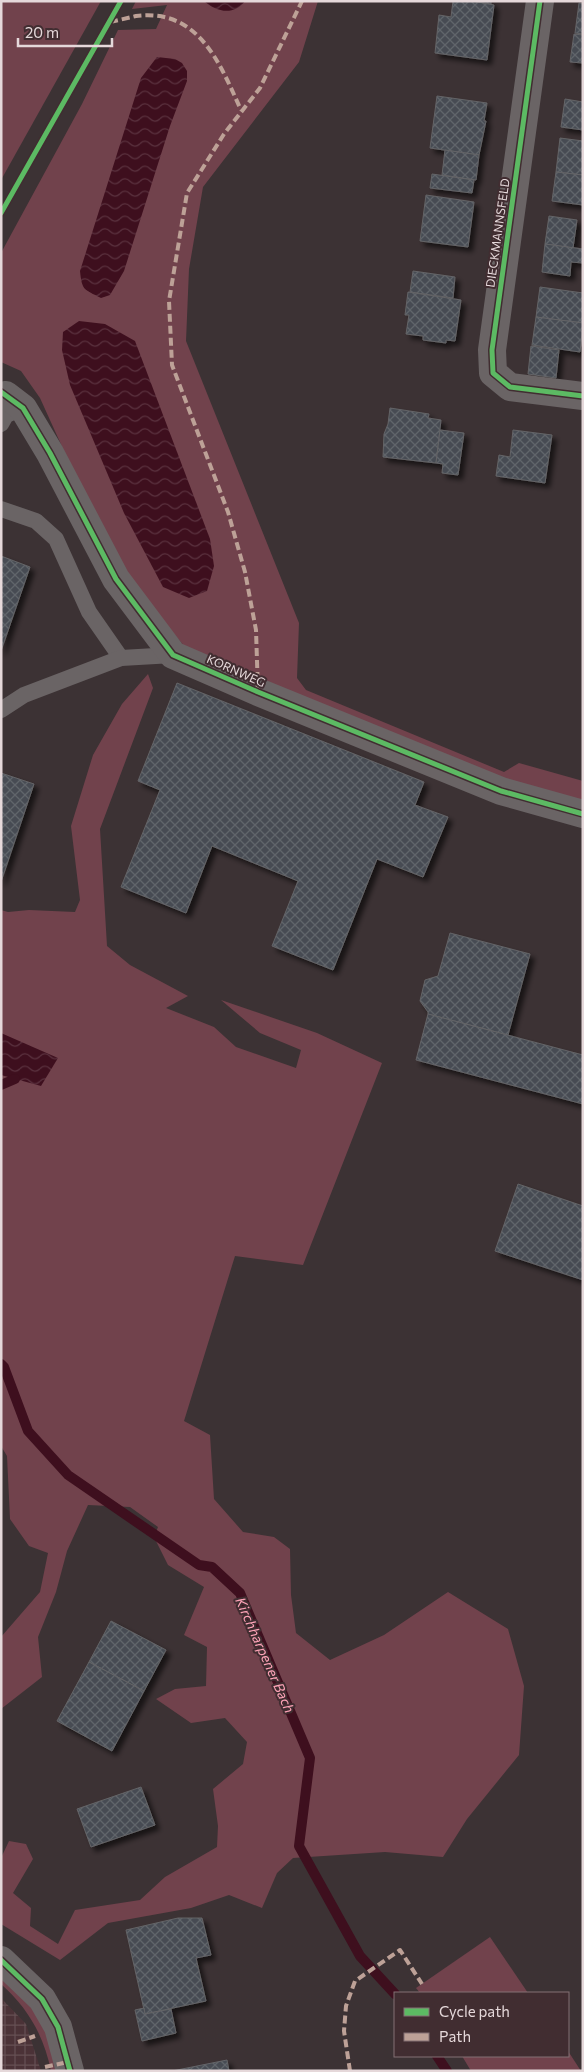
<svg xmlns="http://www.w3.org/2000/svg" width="584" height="2072" viewBox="0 0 584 2072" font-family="Commissioner,sans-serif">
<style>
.industrial{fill:url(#industrial-grid)}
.grass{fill:#71424c}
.water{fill:url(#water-waves)}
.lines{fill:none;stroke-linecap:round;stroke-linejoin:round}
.stream{stroke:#3e0f1e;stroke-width:10}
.building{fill:url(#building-cross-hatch);stroke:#646467;filter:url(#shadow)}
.service{stroke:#6a6465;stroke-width:16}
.minor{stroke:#6a6465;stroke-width:28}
.quiet{stroke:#bda197;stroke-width:4;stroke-dasharray:8 4;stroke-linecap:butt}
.cycleway-casing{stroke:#412d31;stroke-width:8}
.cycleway{stroke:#5cba63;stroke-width:5}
.labels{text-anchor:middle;stroke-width:4;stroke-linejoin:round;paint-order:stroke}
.street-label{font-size:12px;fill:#e5d8da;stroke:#412d31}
.water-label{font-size:14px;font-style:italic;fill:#fda3b7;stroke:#412d31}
</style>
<defs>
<pattern id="industrial-grid" width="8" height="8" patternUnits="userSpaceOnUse" patternTransform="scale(1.25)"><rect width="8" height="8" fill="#4b3237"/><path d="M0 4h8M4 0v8" fill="none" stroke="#654f53"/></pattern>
<pattern id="water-waves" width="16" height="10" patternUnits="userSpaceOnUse" patternTransform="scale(1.25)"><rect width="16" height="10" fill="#3e0f1e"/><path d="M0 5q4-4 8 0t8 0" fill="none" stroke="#5a313e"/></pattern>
<pattern id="building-cross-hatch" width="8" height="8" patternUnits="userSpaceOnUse" patternTransform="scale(1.25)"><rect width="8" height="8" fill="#464c53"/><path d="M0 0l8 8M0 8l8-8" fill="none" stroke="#61656b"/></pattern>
<filter id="shadow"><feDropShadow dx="4.5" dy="4.5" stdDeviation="2.5" flood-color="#0009"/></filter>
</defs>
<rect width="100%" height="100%" fill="#3c3234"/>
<!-- industrial -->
<path class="industrial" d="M 1,1998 L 26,2024 L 41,2071 L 1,2071 Z"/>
<!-- grass -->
<g class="grass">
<path d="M 1,1 L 101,1 L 1,180 Z"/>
<path d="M 136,1 L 318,1 L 299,62 L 203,187 L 189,269 L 186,341 L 299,623 L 297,678 L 306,690 L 504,772 L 519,763 L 583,781 L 583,803 L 503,781 L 185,647 L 148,604 L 111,547 L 88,504 L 40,398 L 21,371 L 1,362 L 1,253 L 82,104 L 118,30 L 156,29 L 167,5 L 132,9 Z"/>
<path d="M 148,674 L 153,688 L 100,829 L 107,946 L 130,965 L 188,996 L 166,1008 L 214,1027 L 236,1047 L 296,1068 L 301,1050 L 260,1033 L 221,1000 L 317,1033 L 382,1063 L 303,1265 L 235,1256 L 184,1421 L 210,1435 L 214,1499 L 243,1532 L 274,1537 L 290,1549 L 291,1595 L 296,1633 L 330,1660 L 384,1635 L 448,1592 L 508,1629 L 524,1686 L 519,1755 L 467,1819 L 443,1857 L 385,1852 L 293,1858 L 277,1873 L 262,1908 L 229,1895 L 191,1908 L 108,1923 L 60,1960 L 1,1924 L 1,1858 L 9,1841 L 26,1844 L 33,1859 L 13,1893 L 31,1908 L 30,1926 L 58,1944 L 75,1910 L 140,1900 L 165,1877 L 217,1847 L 218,1826 L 213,1789 L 243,1764 L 247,1742 L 225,1718 L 191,1723 L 156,1699 L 175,1689 L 206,1686 L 207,1647 L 184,1635 L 204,1587 L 168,1565 L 154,1537 L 158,1527 L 130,1507 L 88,1505 L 67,1551 L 56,1592 L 38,1637 L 42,1677 L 1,1709 L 1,1637 L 40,1592 L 48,1553 L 29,1546 L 10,1519 L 7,1456 L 1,1446 L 1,910 L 8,912 L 29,910 L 75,912 L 80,900 L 71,826 L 93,755 L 122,704 Z"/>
<path d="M 490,1937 L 528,1993 L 420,1993 L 416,1988 Z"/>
<path d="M 1,1975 L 32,2006 L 47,2032 L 58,2071 L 51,2071 C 44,2036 28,2008 1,1984 Z"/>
<path d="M 568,2051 L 581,2071 L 471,2071 L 462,2056 L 568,2056 Z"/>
</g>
<!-- water -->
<g class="water">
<path d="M 204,1 L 245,1 C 234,16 216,12 204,1 Z"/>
<path d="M 157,57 L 175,59 L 182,63 L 187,71 L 187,81 L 170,126 L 124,271 L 110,295 L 101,298 C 84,289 82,291 80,271 L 141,78 Z"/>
<path d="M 79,321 L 105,324 L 135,341 L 210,539 L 214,566 L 207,591 L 189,598 L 163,587 L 124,513 L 70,385 L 62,350 L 63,332 Z"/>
<path d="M 1,1033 L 58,1058 L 41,1086 L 1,1075 Z"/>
</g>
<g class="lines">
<!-- stream -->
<g class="stream">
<path d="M 1,1085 L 15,1079"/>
<path d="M 1,1364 L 4,1367 L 28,1431 L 68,1475 L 199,1565 L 212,1567 L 240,1593 L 310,1758 L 299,1846 L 360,1956 L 395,1994"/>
<path d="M 437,2056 L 447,2071"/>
</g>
</g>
<!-- building -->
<g class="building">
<path d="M 453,1 L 472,1 L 494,5 L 487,60 L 435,53 L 439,15 L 451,17 Z"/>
<path d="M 472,1 L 491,1 L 491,4 Z"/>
<path d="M 579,3 L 583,4 L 583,34 L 575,33 Z"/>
<path d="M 574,34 L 583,35 L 583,63 L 570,62 Z"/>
<path d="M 437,96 L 487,103 L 484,121 L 486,121 L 479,155 L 430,148 Z"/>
<path d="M 565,99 L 583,102 L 583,130 L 561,127 Z"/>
<path d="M 560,138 L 583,141 L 583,175 L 556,172 Z"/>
<path d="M 445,150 L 479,155 L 476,180 L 442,175 Z"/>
<path d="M 556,172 L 583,175 L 583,205 L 552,201 Z"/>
<path d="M 432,174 L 474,180 L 472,193 L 430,188 Z"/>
<path d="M 426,195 L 474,202 L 468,247 L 420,241 Z"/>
<path d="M 549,216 L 577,220 L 573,248 L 545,244 Z"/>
<path d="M 545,244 L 583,249 L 583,263 L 571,262 L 570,276 L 542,272 Z"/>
<path d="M 413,271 L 455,277 L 453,298 L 410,292 Z"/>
<path d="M 540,287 L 583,293 L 583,323 L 536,317 Z"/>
<path d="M 408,292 L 461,300 L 455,341 L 446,340 L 446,343 L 423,340 L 423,336 L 406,334 L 409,315 L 405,315 Z"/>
<path d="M 536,317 L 583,323 L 580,352 L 532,345 Z"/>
<path d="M 531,346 L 559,350 L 556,378 L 528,374 Z"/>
<path d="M 390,408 L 429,414 L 428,418 L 441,420 L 436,463 L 383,457 L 384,434 L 388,424 Z"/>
<path d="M 440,430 L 464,433 L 458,475 L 442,473 L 443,464 L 436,463 Z"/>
<path d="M 513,430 L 552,435 L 545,483 L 496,476 L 499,455 L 510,457 Z"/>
<path d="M 1,556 L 30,567 L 1,651 Z"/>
<path d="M 177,683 L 424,782 L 415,805 L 448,817 L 423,877 L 377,859 L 333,970 L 272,946 L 298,881 L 212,846 L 186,913 L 121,887 L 160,790 L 138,781 Z"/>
<path d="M 1,773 L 34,784 L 1,882 Z"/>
<path d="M 450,933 L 530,954 L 508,1035 L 428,1014 L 428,1012 L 420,1001 L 425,980 L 438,976 Z"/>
<path d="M 428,1014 L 583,1055 L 583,1104 L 416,1060 Z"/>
<path d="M 518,1184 L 583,1206 L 583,1280 L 495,1251 Z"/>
<path d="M 111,1621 L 166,1650 L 144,1691 L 89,1662 Z"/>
<path d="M 89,1662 L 144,1691 L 112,1751 L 57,1721 Z"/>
<path d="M 141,1787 L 155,1825 L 91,1847 L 77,1809 Z"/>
<path d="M 178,1918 L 202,1918 L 211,1955 L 196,1958 L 206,2001 L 145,2014 L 126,1930 Z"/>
<path d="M 144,2008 L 145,2014 L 171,2009 L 176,2033 L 142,2041 L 135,2010 Z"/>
<path d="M 227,2060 L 229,2071 L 172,2071 Z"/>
</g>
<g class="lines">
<!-- service -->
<g class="service">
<path d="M 1,424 L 6,415 L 23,408"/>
<path d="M 1,509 L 36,521 L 56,539 L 89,612 L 121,658"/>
<path d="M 1,710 L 24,695 L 121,658 L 173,655"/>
</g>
<!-- minor -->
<g class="minor">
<path d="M 540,1 L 492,350 L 493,373 L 510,387 L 583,396"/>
<path d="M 6,395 L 23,408 L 50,453 L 116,579 L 173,655 L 258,692 L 501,791 L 583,814"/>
<path d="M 1,1960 L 42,1999 L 58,2027 L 70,2071"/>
</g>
<!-- quiet -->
<g class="quiet">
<path d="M 110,22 C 119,20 128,18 136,16 C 199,8 220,64 241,110"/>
<path d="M 258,692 L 256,630 L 245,572 L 228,512 L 172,365 L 169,301 L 187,193 L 224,134 L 260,88 L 302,1"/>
<path d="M 18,2042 L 35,2036"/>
<path d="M 45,2067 L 68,2062"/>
<path d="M 350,2071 L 344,2031 L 346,2006 L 355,1981 L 400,1950 L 422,1984"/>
</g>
<defs>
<g id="cycleway">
<path d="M 540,1 L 492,350 L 493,373 L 510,387 L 583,396"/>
<path d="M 1,213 L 121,1"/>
<path d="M 1,392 L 23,408 L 50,453 L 116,579 L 173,655 L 258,692 L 501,791 L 583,814"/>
<path d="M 1,1960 L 42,1999 L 58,2027 L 70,2071"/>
</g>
</defs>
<!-- cycleway casing -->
<use href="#cycleway" class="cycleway-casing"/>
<!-- cycleway -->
<use href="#cycleway" class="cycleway"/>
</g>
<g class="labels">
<!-- street labels -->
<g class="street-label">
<text transform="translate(498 233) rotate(-82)" y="4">DIECKMANNSFELD</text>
<text transform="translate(236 671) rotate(24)" y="4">KORNWEG</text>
</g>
<!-- water labels -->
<g class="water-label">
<text transform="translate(265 1655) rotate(66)" y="5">Kirchharpener Bach</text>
</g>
</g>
<!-- border -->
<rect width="584" height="2072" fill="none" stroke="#e5d8da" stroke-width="5"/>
<!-- legend -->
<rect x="394" y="1992" width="175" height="65" fill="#412d31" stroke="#837175"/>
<rect x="404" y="2008" width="25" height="8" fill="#5cba63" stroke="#837175"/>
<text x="439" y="2017" font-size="15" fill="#e5d8da">Cycle path</text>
<rect x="404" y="2033" width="25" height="8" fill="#bda197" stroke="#837175"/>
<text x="439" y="2042" font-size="15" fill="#e5d8da">Path</text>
<!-- scale -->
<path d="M18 38v8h94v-8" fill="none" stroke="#e5d8da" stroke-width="2.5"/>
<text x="25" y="38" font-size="15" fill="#e5d8da" stroke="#412d31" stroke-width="4" paint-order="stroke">20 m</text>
</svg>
